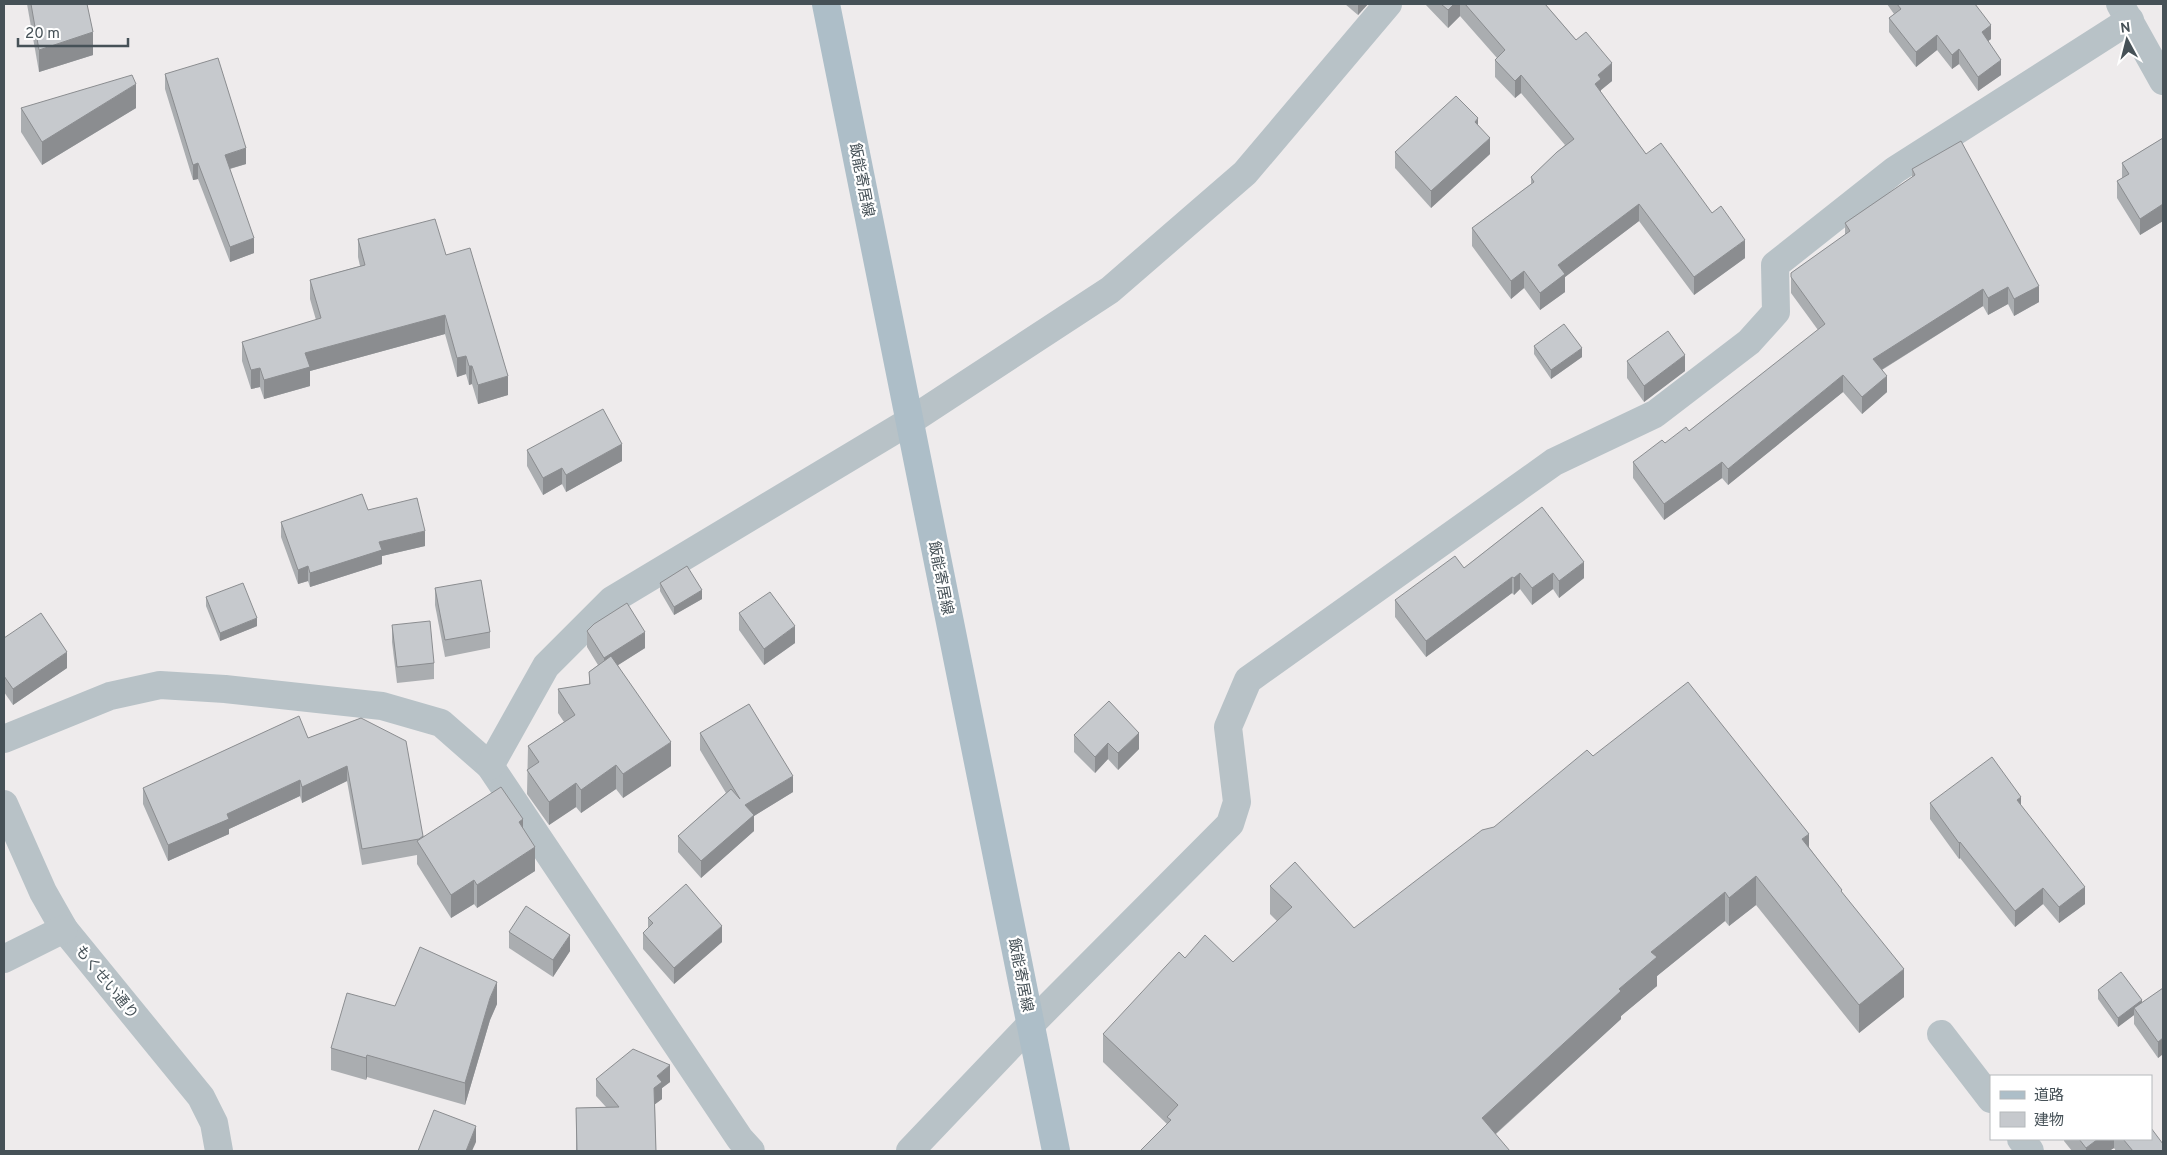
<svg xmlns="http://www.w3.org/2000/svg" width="2167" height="1155" viewBox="0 0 2167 1155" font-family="Overpass,'Noto Sans JP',sans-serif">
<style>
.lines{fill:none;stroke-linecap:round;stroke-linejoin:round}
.minor{stroke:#b8c2c7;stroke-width:28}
.primary{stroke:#adbec8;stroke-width:28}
.wall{fill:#aaadb0}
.shaded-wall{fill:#8b8d90}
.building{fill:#c6c9cd;stroke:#8b8d90}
.labels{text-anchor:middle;stroke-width:4.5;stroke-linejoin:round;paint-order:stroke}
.street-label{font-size:15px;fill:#465157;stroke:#fff}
</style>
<rect width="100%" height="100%" fill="#eeebec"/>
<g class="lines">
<!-- minor -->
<g class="minor">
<path d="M 2120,4 L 2163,81"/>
<path d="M 4,739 L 110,696 L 160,685 L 225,689 L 382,706 L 441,723 L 490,766 L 740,1139 L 751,1151"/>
<path d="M 490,766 L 546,666 L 612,600 L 910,421 L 1110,290 L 1245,173 L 1388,4"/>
<path d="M 4,804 L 43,892 L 64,929 L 201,1097 L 214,1123 L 219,1151"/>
<path d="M 4,959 L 64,929"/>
<path d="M 1941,1034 L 1991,1099"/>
<path d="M 2021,1139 L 2030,1151"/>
<path d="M 910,1151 L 1031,1024 L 1230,824 L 1237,802 L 1228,727 L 1248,680 L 1554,462 L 1655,414 L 1749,342 L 1776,312 L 1775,265 L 1895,170 L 2130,20"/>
</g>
<!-- primary -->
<path class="primary" d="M 826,4 L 1056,1151"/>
</g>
<!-- wall -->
<g class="wall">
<path d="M 27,4 L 87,4 L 93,55 L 39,72 Z"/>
<path d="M 1345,4 L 1368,4 L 1358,15 Z"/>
<path d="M 1425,4 L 1545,4 L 1612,81 L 1601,90 L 1601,92 L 1646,154 L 1745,258 L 1694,295 L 1639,221 L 1565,277 L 1565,292 L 1540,310 L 1524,288 L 1511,299 L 1472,246 L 1472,228 L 1531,184 L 1531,177 L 1565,145 L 1521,93 L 1515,98 L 1495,77 L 1495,60 L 1497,58 L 1460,16 L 1448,28 Z"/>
<path d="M 1887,4 L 1975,4 L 1991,39 L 1988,41 L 2001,75 L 1978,91 L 1959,64 L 1952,69 L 1937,50 L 1916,67 L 1889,32 L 1889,18 L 1894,14 Z"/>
<path d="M 165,74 L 246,164 L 230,169 L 254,253 L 230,262 L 198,179 L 193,180 L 165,89 Z"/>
<path d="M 21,108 L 136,108 L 42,165 L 21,132 Z"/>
<path d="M 1478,125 L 1490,154 L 1431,208 L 1395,168 L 1395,152 Z"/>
<path d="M 2163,138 L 2163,221 L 2140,235 L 2117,198 L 2117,181 L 2122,179 L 2122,163 Z"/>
<path d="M 1912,169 L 2039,302 L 2014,316 L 2008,304 L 1988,315 L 1983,306 L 1882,370 L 1887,392 L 1862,414 L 1843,392 L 1728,485 L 1722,478 L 1664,520 L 1633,478 L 1633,462 L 1665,443 L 1689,431 L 1818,330 L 1791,293 L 1791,273 L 1845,235 L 1845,223 L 1912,177 Z"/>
<path d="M 358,239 L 446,255 L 508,395 L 478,404 L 472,384 L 469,385 L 466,374 L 457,377 L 445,334 L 310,371 L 310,386 L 264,399 L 260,387 L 251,389 L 242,361 L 242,342 L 316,320 L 310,299 L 310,280 L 360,266 L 358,257 Z"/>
<path d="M 1534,346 L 1582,357 L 1551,379 L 1534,354 Z"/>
<path d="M 1627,361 L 1685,371 L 1644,402 L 1627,378 Z"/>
<path d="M 527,450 L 622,461 L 566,492 L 562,484 L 543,495 L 527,466 Z"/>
<path d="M 1542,507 L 1584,578 L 1559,598 L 1553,589 L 1532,605 L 1520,589 L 1514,595 L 1512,593 L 1426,657 L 1395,617 L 1395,600 L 1464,568 Z"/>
<path d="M 368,510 L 425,546 L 382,556 L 382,564 L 310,587 L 308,581 L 298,584 L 281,537 L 281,522 Z"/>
<path d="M 660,583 L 702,599 L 674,615 L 660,591 Z"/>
<path d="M 435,588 L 490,632 L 490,648 L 445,657 L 435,605 Z"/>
<path d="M 206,597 L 257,626 L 220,641 L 206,606 Z"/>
<path d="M 739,613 L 795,643 L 764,665 L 739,630 Z"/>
<path d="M 392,625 L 434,663 L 434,679 L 397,683 L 392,642 Z"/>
<path d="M 587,631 L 645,648 L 618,665 L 671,766 L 623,798 L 616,789 L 581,813 L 576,807 L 549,825 L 527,794 L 528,746 L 564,722 L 558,713 L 558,689 L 589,684 L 589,672 L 598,665 L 587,647 Z"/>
<path d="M 4,638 L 67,668 L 13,705 L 4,692 Z"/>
<path d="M 361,718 L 423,836 L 523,828 L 535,871 L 477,908 L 474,904 L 451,918 L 417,864 L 417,855 L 362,865 L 347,781 L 302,803 L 300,796 L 229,829 L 229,834 L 168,861 L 143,804 L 143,788 L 308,738 Z"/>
<path d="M 700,733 L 793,792 L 754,816 L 754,831 L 701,878 L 678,852 L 678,836 L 726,793 L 700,750 Z"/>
<path d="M 1074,735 L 1139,749 L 1118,770 L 1108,759 L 1095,773 L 1074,752 Z"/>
<path d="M 1593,756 L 1809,847 L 1842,893 L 1904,997 L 1859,1033 L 1756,905 L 1729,926 L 1725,921 L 1657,976 L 1657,986 L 1621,1016 L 1621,1019 L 1496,1134 L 1167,1124 L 1103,1062 L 1103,1034 L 1185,958 L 1233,962 L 1277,921 L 1270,914 L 1270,886 L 1354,928 Z"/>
<path d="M 1930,803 L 2021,806 L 2085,904 L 2059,923 L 2043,904 L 2015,927 L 1960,858 L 1959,859 L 1930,819 Z"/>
<path d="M 648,918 L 722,942 L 674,984 L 643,949 L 643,933 L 648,928 Z"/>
<path d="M 509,932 L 570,951 L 553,977 L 509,948 Z"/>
<path d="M 2163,988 L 2163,1054 L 2158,1058 L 2134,1024 L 2134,1015 L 2118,1027 L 2098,999 L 2098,990 L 2142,1003 Z"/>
<path d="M 497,1004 L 490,1020 L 465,1105 L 367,1077 L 366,1080 L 331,1070 L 331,1048 L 395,1006 Z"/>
<path d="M 596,1079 L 670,1082 L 662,1088 L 662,1099 L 655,1104 L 656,1151 L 576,1151 L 576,1108 L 606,1107 L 596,1096 Z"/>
<path d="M 2064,1139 L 2151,1139 L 2163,1151 L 2116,1151 L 2114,1148 L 2109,1151 L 2072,1151 L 2064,1141 Z"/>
</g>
<!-- shaded-wall -->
<g class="shaded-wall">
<path d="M 1358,4 L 1368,4 L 1358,15 Z"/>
<path d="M 1454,4 L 1460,4 L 1460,16 L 1448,28 L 1448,10 Z"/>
<path d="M 1991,25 L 1991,39 L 1982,46 L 1982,32 Z"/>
<path d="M 93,32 L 93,55 L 39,72 L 39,50 Z"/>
<path d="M 1937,35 L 1937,50 L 1916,67 L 1916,52 Z"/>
<path d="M 1959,49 L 1959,64 L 1952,69 L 1952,55 Z"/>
<path d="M 2001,60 L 2001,75 L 1978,91 L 1978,77 Z"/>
<path d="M 1612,63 L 1612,81 L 1601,90 L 1601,96 L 1595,84 L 1598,75 Z"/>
<path d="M 1521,75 L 1521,93 L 1515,98 L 1515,81 Z"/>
<path d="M 136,84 L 136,108 L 42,165 L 42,142 Z"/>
<path d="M 1478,118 L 1478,134 L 1475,122 Z"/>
<path d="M 1490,138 L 1490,154 L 1431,208 L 1431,191 Z"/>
<path d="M 246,148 L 246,164 L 225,170 L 225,155 Z"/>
<path d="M 198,163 L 198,179 L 193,180 L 193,165 Z"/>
<path d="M 1639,204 L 1639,221 L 1565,277 L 1565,292 L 1540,310 L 1540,293 L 1558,265 Z"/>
<path d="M 2163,204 L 2163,221 L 2140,235 L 2140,219 Z"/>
<path d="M 254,238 L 254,253 L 230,262 L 230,247 Z"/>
<path d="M 1745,240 L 1745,258 L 1694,295 L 1694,277 Z"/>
<path d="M 1524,271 L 1524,288 L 1511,299 L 1511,281 Z"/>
<path d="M 2039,286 L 2039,302 L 2014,316 L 2014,299 Z"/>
<path d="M 2008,287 L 2008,304 L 1988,315 L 1988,298 Z"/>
<path d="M 1983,289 L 1983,306 L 1873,375 L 1873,359 Z"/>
<path d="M 445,315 L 445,334 L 310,371 L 310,386 L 264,399 L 264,380 L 305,353 Z"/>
<path d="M 1582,348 L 1582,357 L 1551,379 L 1551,370 Z"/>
<path d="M 1685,355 L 1685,371 L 1644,402 L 1644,386 Z"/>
<path d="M 466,356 L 466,374 L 457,377 L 457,358 Z"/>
<path d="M 469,366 L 472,366 L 472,384 L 469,385 Z"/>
<path d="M 260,368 L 260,387 L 251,389 L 251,370 Z"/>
<path d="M 1843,375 L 1843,392 L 1728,485 L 1728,469 Z"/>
<path d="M 508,376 L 508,395 L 478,404 L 478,385 Z"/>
<path d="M 1887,376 L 1887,392 L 1862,414 L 1862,397 Z"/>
<path d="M 622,444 L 622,461 L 566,492 L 566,475 Z"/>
<path d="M 1722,462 L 1722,478 L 1664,520 L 1664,504 Z"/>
<path d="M 562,468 L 562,484 L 543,495 L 543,478 Z"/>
<path d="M 425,531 L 425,546 L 382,556 L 382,564 L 310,587 L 310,573 L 379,542 Z"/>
<path d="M 1584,562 L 1584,578 L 1559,598 L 1559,581 Z"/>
<path d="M 308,566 L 308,581 L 298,584 L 298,570 Z"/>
<path d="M 1520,573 L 1520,589 L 1514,595 L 1514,578 Z"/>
<path d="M 1553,573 L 1553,589 L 1532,605 L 1532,588 Z"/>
<path d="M 1512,577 L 1512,593 L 1426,657 L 1426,641 Z"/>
<path d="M 702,590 L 702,599 L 674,615 L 674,607 Z"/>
<path d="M 257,618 L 257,626 L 220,641 L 220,633 Z"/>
<path d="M 795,626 L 795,643 L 764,665 L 764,649 Z"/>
<path d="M 645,632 L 645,648 L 604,674 L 604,658 Z"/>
<path d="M 67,652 L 67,668 L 13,705 L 13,689 Z"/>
<path d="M 1139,733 L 1139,749 L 1118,770 L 1118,753 Z"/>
<path d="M 671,742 L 671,766 L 623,798 L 623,774 Z"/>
<path d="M 1108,743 L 1108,759 L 1095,773 L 1095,757 Z"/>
<path d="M 616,765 L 616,789 L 581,813 L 581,790 Z"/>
<path d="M 347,766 L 347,781 L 302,803 L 302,787 Z"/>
<path d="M 793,776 L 793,792 L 754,816 L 754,831 L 701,878 L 701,861 L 745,805 Z"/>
<path d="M 300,780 L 300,796 L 229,829 L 229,834 L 168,861 L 168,845 L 227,814 Z"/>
<path d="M 576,783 L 576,807 L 549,825 L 549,802 Z"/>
<path d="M 2021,797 L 2021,813 L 2017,800 Z"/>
<path d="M 523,819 L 523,843 L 519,822 Z"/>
<path d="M 1809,834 L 1809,862 L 1802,839 Z"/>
<path d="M 1960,842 L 1960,858 L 1959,859 L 1959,843 Z"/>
<path d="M 535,847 L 535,871 L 477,908 L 477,885 Z"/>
<path d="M 1756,876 L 1756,905 L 1729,926 L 1729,898 Z"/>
<path d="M 474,880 L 474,904 L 451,918 L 451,895 Z"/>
<path d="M 2085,887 L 2085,904 L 2059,923 L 2059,907 Z"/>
<path d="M 2043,888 L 2043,904 L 2015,927 L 2015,911 Z"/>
<path d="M 1725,892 L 1725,921 L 1657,976 L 1657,986 L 1621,1016 L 1621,1019 L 1482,1146 L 1482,1118 L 1619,989 L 1651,952 Z"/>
<path d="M 722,926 L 722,942 L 674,984 L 674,968 Z"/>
<path d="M 570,935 L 570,951 L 553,977 L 553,960 Z"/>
<path d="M 1904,969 L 1904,997 L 1859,1033 L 1859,1005 Z"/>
<path d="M 497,982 L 497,1004 L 490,1020 L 465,1105 L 465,1083 L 490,998 Z"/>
<path d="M 2142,1000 L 2142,1008 L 2134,1008 L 2134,1015 L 2118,1027 L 2118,1018 Z"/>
<path d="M 2163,1038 L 2163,1054 L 2158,1058 L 2158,1042 Z"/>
<path d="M 367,1055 L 367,1077 L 366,1080 L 366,1058 Z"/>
<path d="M 670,1065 L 670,1082 L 662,1088 L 662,1099 L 654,1105 L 654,1088 L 657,1076 Z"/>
<path d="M 476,1126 L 476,1142 L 472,1151 L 466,1151 Z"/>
<path d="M 2098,1139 L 2114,1139 L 2114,1148 L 2109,1151 L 2086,1151 L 2086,1148 Z"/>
</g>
<!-- building -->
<g class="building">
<path d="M 31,4 L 87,4 L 93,32 L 39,50 Z"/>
<path d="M 1441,4 L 1454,4 L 1448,10 Z"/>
<path d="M 1465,4 L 1545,4 L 1576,40 L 1586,32 L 1612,63 L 1598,75 L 1601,79 L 1595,84 L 1646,154 L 1661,143 L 1712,213 L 1721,206 L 1745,240 L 1694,277 L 1639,204 L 1558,265 L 1565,274 L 1540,293 L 1524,271 L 1511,281 L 1472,228 L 1534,182 L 1531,177 L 1557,152 L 1574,139 L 1521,75 L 1515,81 L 1495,60 L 1505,50 Z"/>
<path d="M 1897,4 L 1975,4 L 1991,25 L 1982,32 L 2001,60 L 1978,77 L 1959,49 L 1952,55 L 1937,35 L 1916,52 L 1889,18 L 1901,9 Z"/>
<path d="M 218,58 L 246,148 L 225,155 L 254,238 L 230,247 L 198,163 L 193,165 L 165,74 Z"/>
<path d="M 132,75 L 136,84 L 42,142 L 21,108 Z"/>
<path d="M 1456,96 L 1478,118 L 1475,122 L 1490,138 L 1431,191 L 1395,152 Z"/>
<path d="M 2163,138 L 2163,204 L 2140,219 L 2117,181 L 2129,174 L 2122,163 Z"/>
<path d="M 1961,141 L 2039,286 L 2014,299 L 2008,287 L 1988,298 L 1983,289 L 1873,359 L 1887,376 L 1862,397 L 1843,375 L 1728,469 L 1722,462 L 1664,504 L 1633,462 L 1662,440 L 1665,443 L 1686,427 L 1689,431 L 1825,324 L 1791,277 L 1791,273 L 1850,231 L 1845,223 L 1915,175 L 1912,169 Z"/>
<path d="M 435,219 L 446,255 L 470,248 L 508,376 L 478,385 L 472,366 L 469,366 L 466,356 L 457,358 L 445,315 L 305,353 L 310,367 L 264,380 L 260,368 L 251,370 L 242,342 L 321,318 L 310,280 L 365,265 L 358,239 Z"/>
<path d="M 1564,324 L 1582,348 L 1551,370 L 1534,346 Z"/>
<path d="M 1668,331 L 1685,355 L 1644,386 L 1627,361 Z"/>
<path d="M 603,409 L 622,444 L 566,475 L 562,468 L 543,478 L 527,450 Z"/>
<path d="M 362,494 L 368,510 L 417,498 L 425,531 L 379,542 L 382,550 L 310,573 L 308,566 L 298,570 L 281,522 Z"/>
<path d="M 1542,507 L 1584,562 L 1559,581 L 1553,573 L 1532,588 L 1520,573 L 1514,578 L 1512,577 L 1426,641 L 1395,600 L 1455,556 L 1464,568 Z"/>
<path d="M 687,566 L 702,590 L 674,607 L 660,583 Z"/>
<path d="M 481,580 L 490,632 L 445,640 L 435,588 Z"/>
<path d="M 243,583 L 257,618 L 220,633 L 206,597 Z"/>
<path d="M 770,592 L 795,626 L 764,649 L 739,613 Z"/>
<path d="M 627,603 L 645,632 L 604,658 L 587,631 L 594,624 Z"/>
<path d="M 41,613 L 67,652 L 13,689 L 4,676 L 4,638 Z"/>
<path d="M 430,621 L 434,663 L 397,667 L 392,625 Z"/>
<path d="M 611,656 L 671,742 L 623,774 L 616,765 L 581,790 L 576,783 L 549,802 L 527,770 L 539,762 L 528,746 L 575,715 L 558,689 L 590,684 L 589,672 Z"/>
<path d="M 1688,682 L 1809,834 L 1802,839 L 1842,890 L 1841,891 L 1904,969 L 1859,1005 L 1756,876 L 1729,898 L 1725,892 L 1651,952 L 1657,957 L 1619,989 L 1621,991 L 1482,1118 L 1510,1151 L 1140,1151 L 1171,1120 L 1167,1117 L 1178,1105 L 1103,1034 L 1179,952 L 1185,958 L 1205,935 L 1233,962 L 1292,907 L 1270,886 L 1295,862 L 1354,928 L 1482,830 L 1494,827 L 1587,750 L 1593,756 Z"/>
<path d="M 1109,701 L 1139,733 L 1118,753 L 1108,743 L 1095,757 L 1074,735 Z"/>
<path d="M 749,704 L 793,776 L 745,805 L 754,815 L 701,861 L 678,836 L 731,789 L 740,799 L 700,733 Z"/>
<path d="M 299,716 L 308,738 L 361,718 L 406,741 L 423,836 L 419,839 L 362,849 L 347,766 L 302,787 L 300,780 L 227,814 L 229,819 L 168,845 L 143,788 Z"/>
<path d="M 1992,757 L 2021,797 L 2017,800 L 2085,887 L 2059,907 L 2043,888 L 2015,911 L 1960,842 L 1959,843 L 1930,803 Z"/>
<path d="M 501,787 L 523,819 L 519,822 L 535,847 L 477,885 L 474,880 L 451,895 L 417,841 Z"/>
<path d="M 686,884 L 722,926 L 674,968 L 643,933 L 653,923 L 648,918 Z"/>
<path d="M 526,906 L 570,935 L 553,960 L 509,932 Z"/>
<path d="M 420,947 L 497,982 L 490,998 L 465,1083 L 367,1055 L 366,1058 L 331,1048 L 347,993 L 395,1006 Z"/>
<path d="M 2121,972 L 2142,1000 L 2118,1018 L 2098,990 Z"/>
<path d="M 2163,988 L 2163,1038 L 2158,1042 L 2134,1008 Z"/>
<path d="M 633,1049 L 670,1065 L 657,1076 L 662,1082 L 654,1088 L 656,1151 L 577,1151 L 576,1108 L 619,1107 L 596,1079 Z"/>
<path d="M 434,1110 L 476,1126 L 466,1151 L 418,1151 Z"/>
<path d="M 2151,1128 L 2163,1144 L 2163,1151 L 2133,1151 L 2123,1139 L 2151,1139 Z"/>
<path d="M 2079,1139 L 2098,1139 L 2086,1148 Z"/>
</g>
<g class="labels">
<!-- street labels -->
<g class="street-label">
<text transform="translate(862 180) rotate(79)" y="5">飯能寄居線</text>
<text transform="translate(941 578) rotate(79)" y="5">飯能寄居線</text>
<text transform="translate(1021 975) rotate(79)" y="5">飯能寄居線</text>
<text transform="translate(107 982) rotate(51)" y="5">もくせい通り</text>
</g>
</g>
<!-- border -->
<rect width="2167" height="1155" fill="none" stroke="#465157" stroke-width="10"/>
<!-- legend -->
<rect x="1990" y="1075" width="162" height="65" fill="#ffffff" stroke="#b5b9bc"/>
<rect x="2000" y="1091" width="25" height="8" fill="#adbec8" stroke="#b5b9bc"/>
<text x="2034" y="1100" font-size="15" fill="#465157">道路</text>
<rect x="2000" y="1112" width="25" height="15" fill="#c6c9cd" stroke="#b5b9bc"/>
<text x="2034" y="1125" font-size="15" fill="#465157">建物</text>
<!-- north arrow -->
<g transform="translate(2127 40) rotate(353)" stroke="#ffffff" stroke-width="4" paint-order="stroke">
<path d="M0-4L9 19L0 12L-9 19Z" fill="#465157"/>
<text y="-8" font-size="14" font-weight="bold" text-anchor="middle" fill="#465157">N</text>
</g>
<!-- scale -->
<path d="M18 38v8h110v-8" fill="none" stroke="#465157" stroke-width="2.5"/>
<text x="25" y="38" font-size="15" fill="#465157" stroke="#ffffff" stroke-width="4" paint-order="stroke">20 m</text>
</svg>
